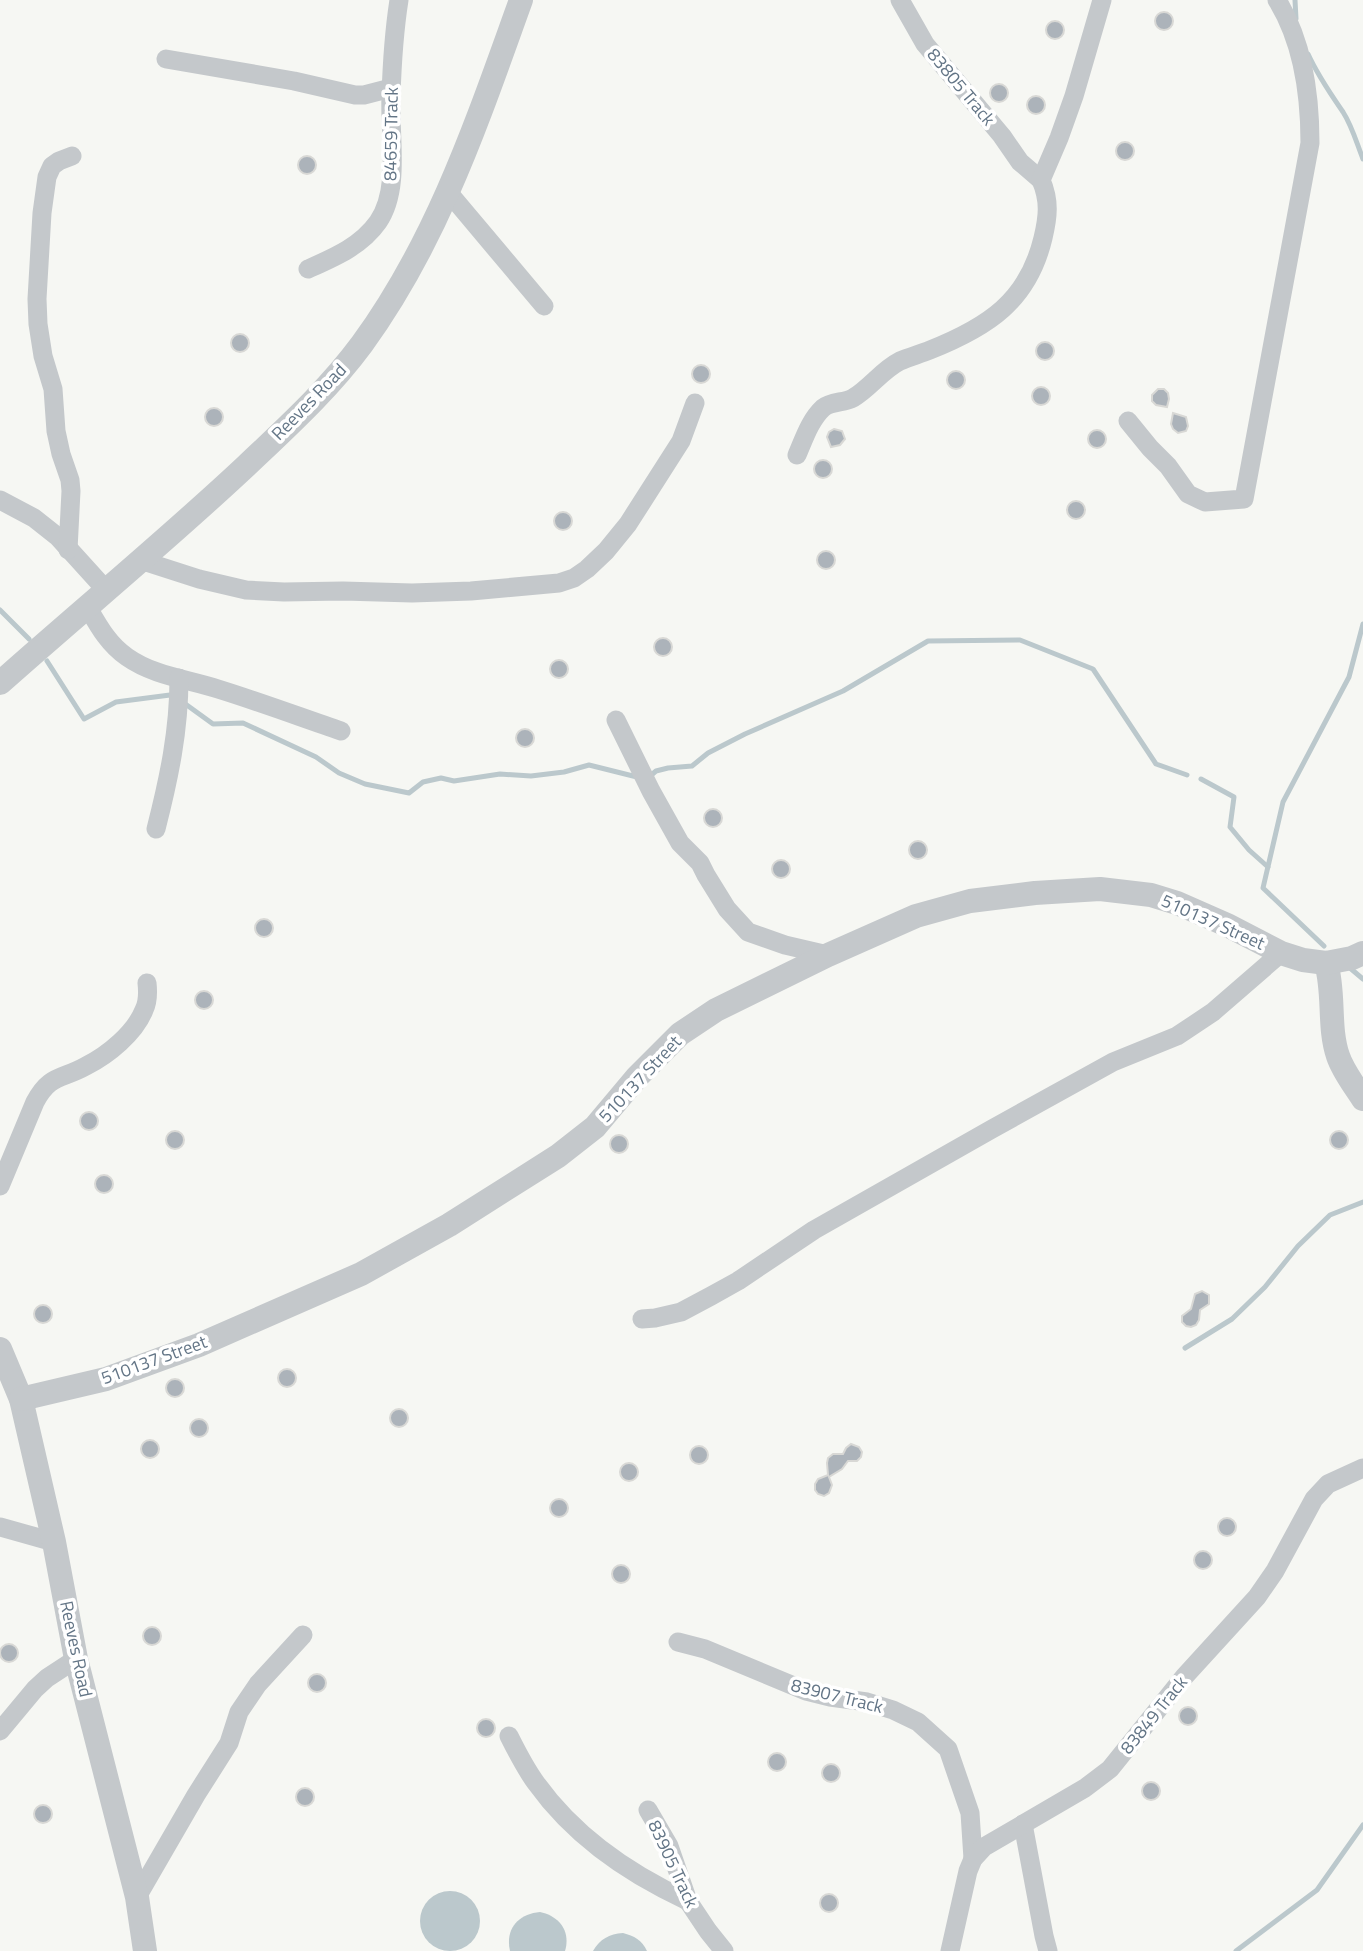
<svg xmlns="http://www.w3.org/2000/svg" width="1363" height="1951" viewBox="0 0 1363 1951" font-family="'Titillium Web',sans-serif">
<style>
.water{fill:#bbc8cc}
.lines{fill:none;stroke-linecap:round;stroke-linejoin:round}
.stream{stroke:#bbc8cc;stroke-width:5}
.building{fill:#acb3ba;stroke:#d8d8d5;stroke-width:2}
.minor{stroke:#c4c8cb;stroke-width:19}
.tertiary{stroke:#c4c8cb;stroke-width:24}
.labels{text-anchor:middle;stroke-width:7;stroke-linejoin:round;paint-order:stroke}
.street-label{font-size:18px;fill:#637586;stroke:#fff}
</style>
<rect width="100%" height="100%" fill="#f6f7f3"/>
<!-- water -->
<g class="water">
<circle cx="450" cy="1921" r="30"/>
<path d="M 540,1912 C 559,1916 571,1931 565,1951 L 510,1951 C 505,1929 518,1914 540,1912 Z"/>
<path d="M 623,1933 C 634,1936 642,1940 647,1951 L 593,1951 C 600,1939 609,1934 623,1933 Z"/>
</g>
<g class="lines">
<!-- stream -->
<g class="stream">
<path d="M 1295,0 L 1296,19"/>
<path d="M 1308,54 C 1318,76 1330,93 1343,112 C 1352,126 1357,144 1363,159"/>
<path d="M 0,610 L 29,639"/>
<path d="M 47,661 L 84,719 L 116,702 L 170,695 L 173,697"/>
<path d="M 184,703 L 213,724 L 243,723 L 316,757 L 339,773 L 365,784 L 409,793 L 423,782 L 441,778 L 454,781 L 500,774 L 531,776 L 564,772 L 589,765 L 637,777"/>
<path d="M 649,777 L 656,771 L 668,768 L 692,766 L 708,753 L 745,734 L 843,691 L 928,641 L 1020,640 L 1093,669 L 1156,764 L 1187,775"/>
<path d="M 1201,779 L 1234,797 L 1230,827 L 1249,850 L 1268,867"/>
<path d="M 1324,946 L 1263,888 L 1283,802 L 1349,677 L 1363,624"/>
<path d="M 1350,968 L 1363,979"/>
<path d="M 1185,1348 L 1232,1319 L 1265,1287 L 1298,1246 L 1330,1215 L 1363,1202"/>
<path d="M 1236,1951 L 1317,1890 L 1363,1825"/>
</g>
</g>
<!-- building -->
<g class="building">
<circle cx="1164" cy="21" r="9"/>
<circle cx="1055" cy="30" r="9"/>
<circle cx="999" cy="93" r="9"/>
<circle cx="1036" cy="105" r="9"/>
<circle cx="1125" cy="151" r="9"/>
<circle cx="307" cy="165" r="9"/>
<circle cx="240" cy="343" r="9"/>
<circle cx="1045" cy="351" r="9"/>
<circle cx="701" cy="374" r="9"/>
<circle cx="956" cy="380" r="9"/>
<circle cx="1041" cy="396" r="9"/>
<path d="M 1158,389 L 1164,389 L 1168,393 L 1169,399 L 1167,407 L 1156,405 L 1152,401 L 1152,395 Z"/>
<circle cx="214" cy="417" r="9"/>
<path d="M 1173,413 L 1186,417 L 1188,426 L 1186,431 L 1178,433 L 1173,429 L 1171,424 Z"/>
<path d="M 834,429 L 842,431 L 845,439 L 840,445 L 831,447 L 827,437 L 829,432 Z"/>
<circle cx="1097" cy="439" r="9"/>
<circle cx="823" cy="469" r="9"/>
<circle cx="1076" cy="510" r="9"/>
<circle cx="563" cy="521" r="9"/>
<circle cx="826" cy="560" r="9"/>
<circle cx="663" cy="647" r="9"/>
<circle cx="559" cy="669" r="9"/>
<circle cx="525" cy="738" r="9"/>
<circle cx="713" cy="818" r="9"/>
<circle cx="918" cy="850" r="9"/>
<circle cx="781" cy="869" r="9"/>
<circle cx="264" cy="928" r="9"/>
<circle cx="204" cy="1000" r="9"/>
<circle cx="89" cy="1121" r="9"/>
<circle cx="1339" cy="1140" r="9"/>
<circle cx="175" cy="1140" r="9"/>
<circle cx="619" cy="1144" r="9"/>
<circle cx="104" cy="1184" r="9"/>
<path d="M 1202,1291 L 1209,1295 L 1209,1304 L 1200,1310 L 1199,1320 L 1196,1325 L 1191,1327 L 1186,1326 L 1182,1322 L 1182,1316 L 1191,1309 L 1195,1294 Z"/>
<circle cx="43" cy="1314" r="9"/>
<circle cx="287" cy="1378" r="9"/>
<circle cx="175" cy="1388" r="9"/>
<circle cx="399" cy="1418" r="9"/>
<circle cx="199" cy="1428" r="9"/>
<circle cx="150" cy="1449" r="9"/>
<path d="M 851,1444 L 859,1447 L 862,1452 L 861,1457 L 857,1461 L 848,1461 L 842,1469 L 829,1477 L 832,1485 L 829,1493 L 824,1496 L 818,1494 L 815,1490 L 815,1484 L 818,1479 L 828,1475 L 827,1463 L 828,1458 L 833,1454 L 843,1454 L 846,1448 Z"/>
<circle cx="699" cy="1455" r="9"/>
<circle cx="629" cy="1472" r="9"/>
<circle cx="559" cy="1508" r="9"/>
<circle cx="1227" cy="1527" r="9"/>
<circle cx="1203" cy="1560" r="9"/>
<circle cx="621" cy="1574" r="9"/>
<circle cx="152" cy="1636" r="9"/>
<circle cx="9" cy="1653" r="9"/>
<circle cx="317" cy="1683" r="9"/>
<circle cx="1188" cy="1716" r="9"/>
<circle cx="486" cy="1728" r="9"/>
<circle cx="777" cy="1762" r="9"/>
<circle cx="831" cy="1773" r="9"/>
<circle cx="1151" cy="1791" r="9"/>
<circle cx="305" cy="1797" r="9"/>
<circle cx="43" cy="1814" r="9"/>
<circle cx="829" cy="1903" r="9"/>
</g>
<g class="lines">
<!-- minor -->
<g class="minor">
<path d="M 900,0 L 925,44 L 1002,136 L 1020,162 L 1041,180"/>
<path d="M 166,59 L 294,81 L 355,95 L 364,95 L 391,88"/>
<path d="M 449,193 L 544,306"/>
<path d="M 308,269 C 335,257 361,246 378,222 C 401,189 389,134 391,96 C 392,64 394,32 399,0"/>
<path d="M 1128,421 L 1150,448 L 1168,466 L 1188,494 L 1205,502 L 1244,499 L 1310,143 C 1310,94 1303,42 1277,0"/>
<path d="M 797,455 C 804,439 810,420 823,408 C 831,401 844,403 853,398 C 870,388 882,370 900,361 C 909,357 920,354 930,350 C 988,327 1028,301 1043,238 C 1048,217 1050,201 1041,180 L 1059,138 L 1074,96 L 1102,0"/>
<path d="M 0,500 L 34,518 L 58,537 L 106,590"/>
<path d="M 68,550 L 71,491 L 70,480 L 61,454 L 56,431 L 53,389 L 43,356 L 38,324 L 37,299 L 42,213 L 47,177 L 52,166 L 59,161 L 72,156"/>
<path d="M 140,560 L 199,579 L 246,590 L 284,592 L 343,591 L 412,593 L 471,591 L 559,583 L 574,578 L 587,569 L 606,551 L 628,524 L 681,441 L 695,403"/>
<path d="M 87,606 C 98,625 108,644 127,657 C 154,676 187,679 218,689 C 260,702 300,717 341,731"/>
<path d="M 616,720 L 651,791 L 680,843 L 700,863 L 706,875 L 727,909 L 748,932 L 785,945 L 828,955"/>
<path d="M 156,829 C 169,778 179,731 179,678"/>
<path d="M 0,1186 L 35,1102 C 50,1074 61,1080 86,1066 C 108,1055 135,1033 144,1010 C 148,1002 148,992 147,983"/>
<path d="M 642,1319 L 655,1318 L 681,1312 L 711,1296 L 738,1281 L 814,1230 L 992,1129 L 1113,1062 L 1177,1036 L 1213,1012 L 1281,953"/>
<path d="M 0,1527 L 54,1542"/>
<path d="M 678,1642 L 705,1649 L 806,1691 L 830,1697 L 867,1702 L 893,1710 L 918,1722 L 948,1749 L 970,1813 L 973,1859"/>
<path d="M 0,1731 L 35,1689 L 47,1678 L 76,1659"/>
<path d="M 509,1736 C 517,1752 525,1768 536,1783 C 574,1836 629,1874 688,1901"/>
<path d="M 648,1810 L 669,1846 L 688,1901 L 708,1931 L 724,1951"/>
<path d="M 1023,1824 L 1044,1936 L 1048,1951"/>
<path d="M 137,1897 L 196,1795 L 229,1743 L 239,1712 L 258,1684 L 303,1635"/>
<path d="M 950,1951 L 968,1871 L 973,1859 L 984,1847 L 1085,1788 L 1110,1769 L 1184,1677 L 1257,1597 L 1275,1571 L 1314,1499 L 1328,1484 L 1363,1468"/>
</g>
<!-- tertiary -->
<g class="tertiary">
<path d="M 0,683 C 82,610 166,541 246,466 C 287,427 328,390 362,344 C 438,240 478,119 521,0"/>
<path d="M 1326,963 C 1335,993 1328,1027 1338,1056 C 1343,1071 1354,1085 1363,1099"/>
<path d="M 0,1349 L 21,1399 L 54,1542 L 76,1659 L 137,1897 L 145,1951"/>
<path d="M 21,1399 L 106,1379 L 199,1345 L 361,1274 L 449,1225 L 558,1156 L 595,1127 L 637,1077 L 680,1034 L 716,1010 L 828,955 L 916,916 L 970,901 L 1035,893 L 1100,889 L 1151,895 L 1177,903 L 1227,925 L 1281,953 L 1303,960 L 1326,963 L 1352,958 L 1363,953"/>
</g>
</g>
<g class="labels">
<!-- street labels -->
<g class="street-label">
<text transform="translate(961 87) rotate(50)" y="6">83805 Track</text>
<text transform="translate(391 134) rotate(-89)" y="6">84659 Track</text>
<text transform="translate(309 402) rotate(-46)" y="6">Reeves Road</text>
<text transform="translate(1213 922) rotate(24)" y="6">510137 Street</text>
<text transform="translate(640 1079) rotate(-47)" y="6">510137 Street</text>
<text transform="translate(154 1360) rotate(-20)" y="6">510137 Street</text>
<text transform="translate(76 1649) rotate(78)" y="6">Reeves Road</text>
<text transform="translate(837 1696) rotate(14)" y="6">83907 Track</text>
<text transform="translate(1154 1715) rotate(-51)" y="6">83849 Track</text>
<text transform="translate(673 1864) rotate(65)" y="6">83905 Track</text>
</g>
</g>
</svg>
